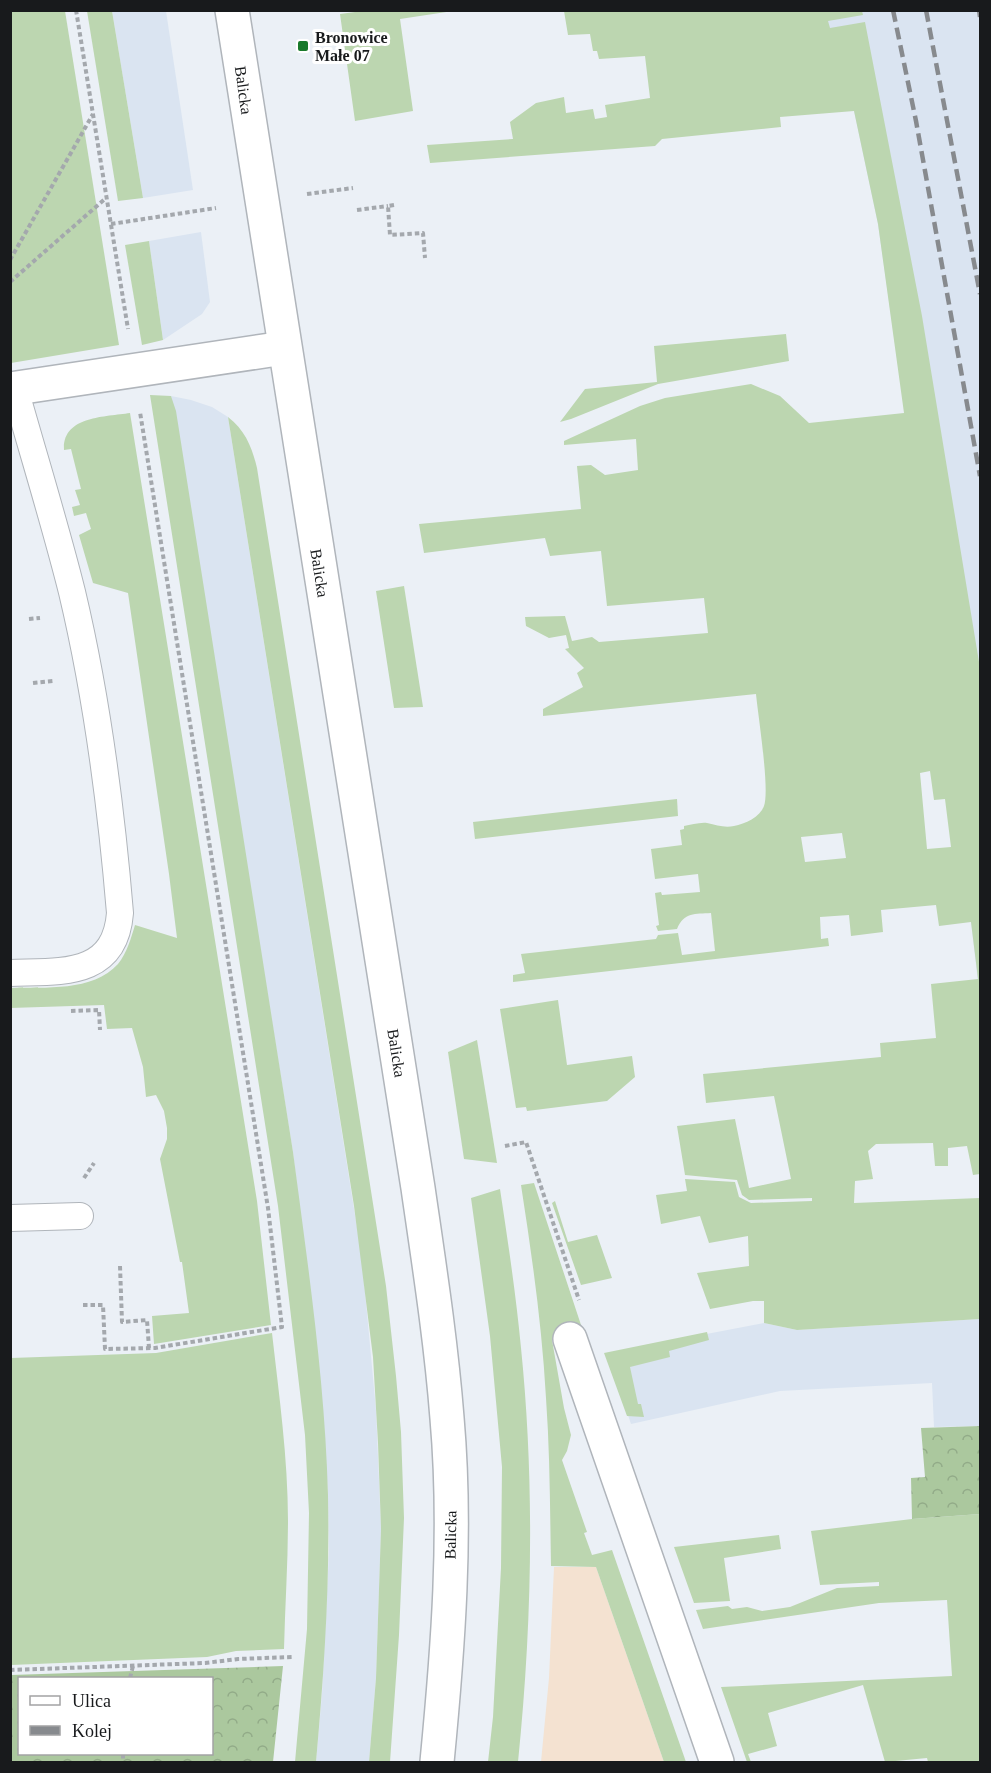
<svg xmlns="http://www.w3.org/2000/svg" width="991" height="1773" viewBox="0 0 991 1773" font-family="Georgia,serif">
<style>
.commercial{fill:#f4e2d1}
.built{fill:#dae4f1}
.grass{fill:#bcd6b0;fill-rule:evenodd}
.forest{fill:url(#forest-crowns);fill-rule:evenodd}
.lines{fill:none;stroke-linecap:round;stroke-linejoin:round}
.lane-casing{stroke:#b0b5bb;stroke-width:28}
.street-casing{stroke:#b0b5bb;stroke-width:36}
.secondary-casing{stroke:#b0b5bb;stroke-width:36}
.path{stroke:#a4a8ad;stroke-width:4;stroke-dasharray:4.5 3;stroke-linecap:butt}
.lane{stroke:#fff;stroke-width:26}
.street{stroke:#fff;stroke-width:33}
.secondary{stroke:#fff;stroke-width:33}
.rail{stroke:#878a8e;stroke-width:4.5;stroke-dasharray:12 6;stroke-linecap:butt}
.poi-dot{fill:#1a7a2b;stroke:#fff;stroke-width:2}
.labels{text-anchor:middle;stroke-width:6;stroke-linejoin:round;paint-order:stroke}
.poi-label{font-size:16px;font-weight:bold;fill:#181a1c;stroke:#fff;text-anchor:start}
.street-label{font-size:16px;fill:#181a1c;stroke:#fff}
</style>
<defs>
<pattern id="forest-crowns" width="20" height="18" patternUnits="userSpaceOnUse" patternTransform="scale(1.5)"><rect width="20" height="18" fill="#abc89e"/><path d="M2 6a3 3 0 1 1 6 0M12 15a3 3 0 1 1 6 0" fill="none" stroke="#92ab88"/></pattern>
</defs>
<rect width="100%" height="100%" fill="#ebf0f6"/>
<!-- commercial -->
<path class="commercial" d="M 554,1567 L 596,1567 L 664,1762 L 541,1762 L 549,1678 Z"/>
<!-- built -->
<g class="built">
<path d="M 112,11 L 166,11 L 193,190 L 143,198 Z"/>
<path d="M 809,11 L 980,11 L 980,999 L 942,674 L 878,224 L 854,111 L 848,111 Z"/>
<path d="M 201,232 L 210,302 L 202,314 L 163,340 L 149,241 Z"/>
<path d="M 171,396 L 191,400 L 212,407 L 228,417 L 362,1259 L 376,1410 L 381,1529 L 376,1678 L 369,1762 L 316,1762 L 322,1694 L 329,1552 L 328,1492 L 318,1366 L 293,1152 Z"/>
<path d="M 980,1319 L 980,1426 L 934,1427 L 932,1383 L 780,1391 L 631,1424 L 607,1353 L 764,1323 L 797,1330 Z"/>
</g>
<!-- grass -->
<g class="grass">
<path d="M 370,10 L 453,11 L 400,19 L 413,111 L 355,121 L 340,14 Z"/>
<path d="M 10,11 L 65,11 L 119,345 L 11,363 Z"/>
<path d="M 87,11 L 112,11 L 143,198 L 118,201 Z"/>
<path d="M 564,11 L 862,11 L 863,15 L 828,21 L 830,28 L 865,22 L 922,316 L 980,668 L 980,1174 L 973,1175 L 967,1146 L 948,1148 L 948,1166 L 935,1166 L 933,1143 L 876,1144 L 868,1151 L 873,1179 L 855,1181 L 854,1203 L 980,1198 L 980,1319 L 797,1330 L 764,1323 L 764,1301 L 753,1301 L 710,1309 L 697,1273 L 749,1266 L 748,1236 L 709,1243 L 700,1216 L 661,1224 L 656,1195 L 687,1191 L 685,1179 L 735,1182 L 739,1197 L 751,1203 L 812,1201 L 812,1198 L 749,1200 L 742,1195 L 737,1180 L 685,1175 L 677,1126 L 735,1119 L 749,1188 L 791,1179 L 774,1096 L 706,1103 L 703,1074 L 881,1057 L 880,1043 L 936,1038 L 931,984 L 978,979 L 971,922 L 939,926 L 936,905 L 881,910 L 883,932 L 851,936 L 849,915 L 820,917 L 821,939 L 828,938 L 829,946 L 513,982 L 513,975 L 525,973 L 521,954 L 656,939 L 658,935 L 678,933 L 682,955 L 715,951 L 711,913 C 695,914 684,912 677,929 L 658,931 L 656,926 L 659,925 L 655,893 L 661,892 L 662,895 L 700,892 L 698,874 L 655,879 L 651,849 L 682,845 L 680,830 L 684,829 L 684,826 C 691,825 700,822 707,823 C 717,825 724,828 734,826 C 745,824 760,817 764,806 C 770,790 758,715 756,694 L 543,716 L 543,709 L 583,687 L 577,673 L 584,668 L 565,649 L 569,648 L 566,635 L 549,638 L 526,626 L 525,617 L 565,616 L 572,641 L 592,637 L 599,642 L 708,633 L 704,598 L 607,606 L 601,551 L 550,556 L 545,538 L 424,553 L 419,524 L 581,509 L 577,466 L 591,465 L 605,475 L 638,470 L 636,439 L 564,445 L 564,441 L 640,406 L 665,398 L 751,384 L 780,396 L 809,423 L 904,413 L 878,224 L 854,111 L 780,117 L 781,127 L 662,139 L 655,146 L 430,163 L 427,145 L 513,139 L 510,122 L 536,103 L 564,97 L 566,113 L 593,109 L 595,119 L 607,117 L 605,105 L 650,98 L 645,56 L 599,59 L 597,51 L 593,51 L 590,34 L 568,35 ZM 930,771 L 934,800 L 945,799 L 951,847 L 927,849 L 920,773 ZM 842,833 L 846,858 L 805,862 L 801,837 Z"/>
<path d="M 149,241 L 163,340 L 142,345 L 125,245 Z"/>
<path d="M 786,334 L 789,361 L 658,384 L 571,419 L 560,422 L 585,389 L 657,382 L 654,346 Z"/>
<path d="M 150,395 L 171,396 L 176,411 L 293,1152 C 308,1266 325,1381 328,1495 C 330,1585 324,1674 316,1762 L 295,1762 L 307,1629 L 309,1513 L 305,1435 L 278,1206 Z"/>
<path d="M 130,413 L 257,1201 L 271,1325 L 154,1344 L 152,1316 L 189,1313 L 182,1262 L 180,1262 L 160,1159 L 167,1139 L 167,1128 L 164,1111 L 156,1095 L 146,1097 L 143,1067 L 132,1028 L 107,1029 L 104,1005 L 10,1008 L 11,988 C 44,987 93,992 118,964 C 127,953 131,938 135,925 L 177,938 L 169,874 L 128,593 L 93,583 L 79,535 L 91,529 L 86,513 L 74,516 L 72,507 L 80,505 L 75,490 L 81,489 L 71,449 L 64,450 C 62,416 105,417 130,413 Z"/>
<path d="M 228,417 C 245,430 252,447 257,468 L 386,1286 L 396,1376 L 401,1432 L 404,1518 L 399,1635 L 390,1762 L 369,1762 L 376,1678 L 381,1529 L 378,1443 L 373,1357 L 354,1206 Z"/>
<path d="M 404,586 L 423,707 L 394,708 L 376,591 Z"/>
<path d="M 677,799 L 678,816 L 475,839 L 473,822 Z"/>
<path d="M 558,1000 L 567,1065 L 632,1056 L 635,1077 L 607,1101 L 527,1111 L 526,1107 L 516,1108 L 500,1009 Z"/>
<path d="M 477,1040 L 497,1163 L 464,1159 L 448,1052 Z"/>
<path d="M 534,1183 L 583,1331 L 552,1340 L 564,1408 L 571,1435 L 567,1451 L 562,1460 L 587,1532 L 584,1533 L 592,1555 L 612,1550 L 686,1762 L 664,1762 L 596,1567 L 551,1566 C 550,1510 550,1454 546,1398 C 542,1326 532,1256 521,1185 Z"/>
<path d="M 500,1189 C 508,1242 516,1295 521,1348 C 535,1485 532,1626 518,1762 L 488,1762 L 493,1717 L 501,1568 L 502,1467 L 490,1336 L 471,1198 Z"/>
<path d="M 555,1201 L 568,1242 L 597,1235 L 612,1278 L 581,1285 L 552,1203 Z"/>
<path d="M 707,1332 L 709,1340 L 669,1351 L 670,1357 L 630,1367 L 638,1404 L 641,1404 L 644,1417 L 627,1416 L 604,1353 Z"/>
<path d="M 272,1333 C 279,1395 288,1458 288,1521 C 288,1563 285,1606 284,1649 L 236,1651 L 207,1657 L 11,1665 L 11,1358 L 156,1353 Z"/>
<path d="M 980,1514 L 980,1762 L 928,1762 L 927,1758 L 885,1762 L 863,1685 L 768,1713 L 777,1746 L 748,1754 L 751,1762 L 747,1762 L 721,1687 L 952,1676 L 947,1600 L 879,1603 L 703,1629 L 696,1610 L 728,1606 L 732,1609 L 747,1607 L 762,1611 L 790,1607 L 837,1588 L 879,1586 L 879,1582 L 820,1585 L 811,1531 L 912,1519 Z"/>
<path d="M 779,1535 L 781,1549 L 724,1558 L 730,1601 L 694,1603 L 674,1547 Z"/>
</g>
<!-- forest -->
<g class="forest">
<path d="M 980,1426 L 980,1514 L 912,1519 L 911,1478 L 925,1477 L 921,1428 Z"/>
<path d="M 283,1666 L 273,1762 L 11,1762 L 11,1675 ZM 20,1678 L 212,1678 L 212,1754 L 20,1754 Z"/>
</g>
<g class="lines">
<defs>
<g id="lane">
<path d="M 10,973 C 60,971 115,978 120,913 C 111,805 97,697 72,592 C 55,524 34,457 15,389"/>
<path d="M 10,1218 L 80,1216"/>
</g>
<g id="street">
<path d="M 10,389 L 284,348"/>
<path d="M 570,1339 L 717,1762"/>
</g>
<path id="secondary" d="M 232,10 L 418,1188 C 429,1264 441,1341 447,1418 C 457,1532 448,1649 437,1762"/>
</defs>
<!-- lane casing -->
<use href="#lane" class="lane-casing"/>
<!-- street casing -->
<use href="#street" class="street-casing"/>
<!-- secondary casing -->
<use href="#secondary" class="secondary-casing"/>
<!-- path -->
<g class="path">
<path d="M 76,10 L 128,329"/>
<path d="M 307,194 L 353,188"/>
<path d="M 394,205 L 388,206 L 390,235 L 423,233 L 425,258"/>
<path d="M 357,210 L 388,206"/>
<path d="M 111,224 L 216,208"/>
<path d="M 10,260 L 93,114"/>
<path d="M 10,282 L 106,198"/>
<path d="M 29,619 L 40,618"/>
<path d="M 33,683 L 53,681"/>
<path d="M 71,1011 L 99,1010 L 100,1030"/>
<path d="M 505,1146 L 526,1142 L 579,1300"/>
<path d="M 84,1178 L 94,1163"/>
<path d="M 120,1266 L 122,1322 L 147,1320 L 149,1348"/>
<path d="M 83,1305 L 103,1305 L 105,1349 L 155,1348 L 282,1327 L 268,1208 L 140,412"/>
<path d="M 10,1670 L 205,1663 L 238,1659 L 293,1657"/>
<path d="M 130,1678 L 133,1666"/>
<path d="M 123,1754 L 123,1762"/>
</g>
<!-- lane -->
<use href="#lane" class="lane"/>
<!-- street -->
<use href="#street" class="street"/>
<!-- secondary -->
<use href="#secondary" class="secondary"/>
<!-- rail -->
<g class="rail">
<path d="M 893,10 L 916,121 L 980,476"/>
<path d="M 926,10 L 980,294"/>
<path d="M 979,10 L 980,17"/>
</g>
</g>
<!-- markers -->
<rect class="poi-dot" x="297" y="40" width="12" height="12" rx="3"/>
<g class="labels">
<!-- poi labels -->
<g class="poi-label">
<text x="315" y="43">Bronowice<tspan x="315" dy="18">Małe 07</tspan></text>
</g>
<!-- street labels -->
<g class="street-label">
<text transform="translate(244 90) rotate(82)" y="6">Balicka</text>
<text transform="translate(320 573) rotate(81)" y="6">Balicka</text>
<text transform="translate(397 1053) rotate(81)" y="6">Balicka</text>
<text transform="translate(450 1535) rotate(-89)" y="6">Balicka</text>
</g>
</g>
<!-- border -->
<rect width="991" height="1773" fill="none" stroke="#181a1c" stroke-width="24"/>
<!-- legend -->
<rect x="18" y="1677" width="195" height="78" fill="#ffffff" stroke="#a3a3a4" stroke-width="1.5"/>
<rect x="30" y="1696" width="30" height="9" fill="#ffffff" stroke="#a3a3a4" stroke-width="1.5"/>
<text x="72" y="1707" font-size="18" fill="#181a1c">Ulica</text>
<rect x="30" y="1726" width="30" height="9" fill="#878a8e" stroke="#a3a3a4" stroke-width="1.5"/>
<text x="72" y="1737" font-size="18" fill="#181a1c">Kolej</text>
</svg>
